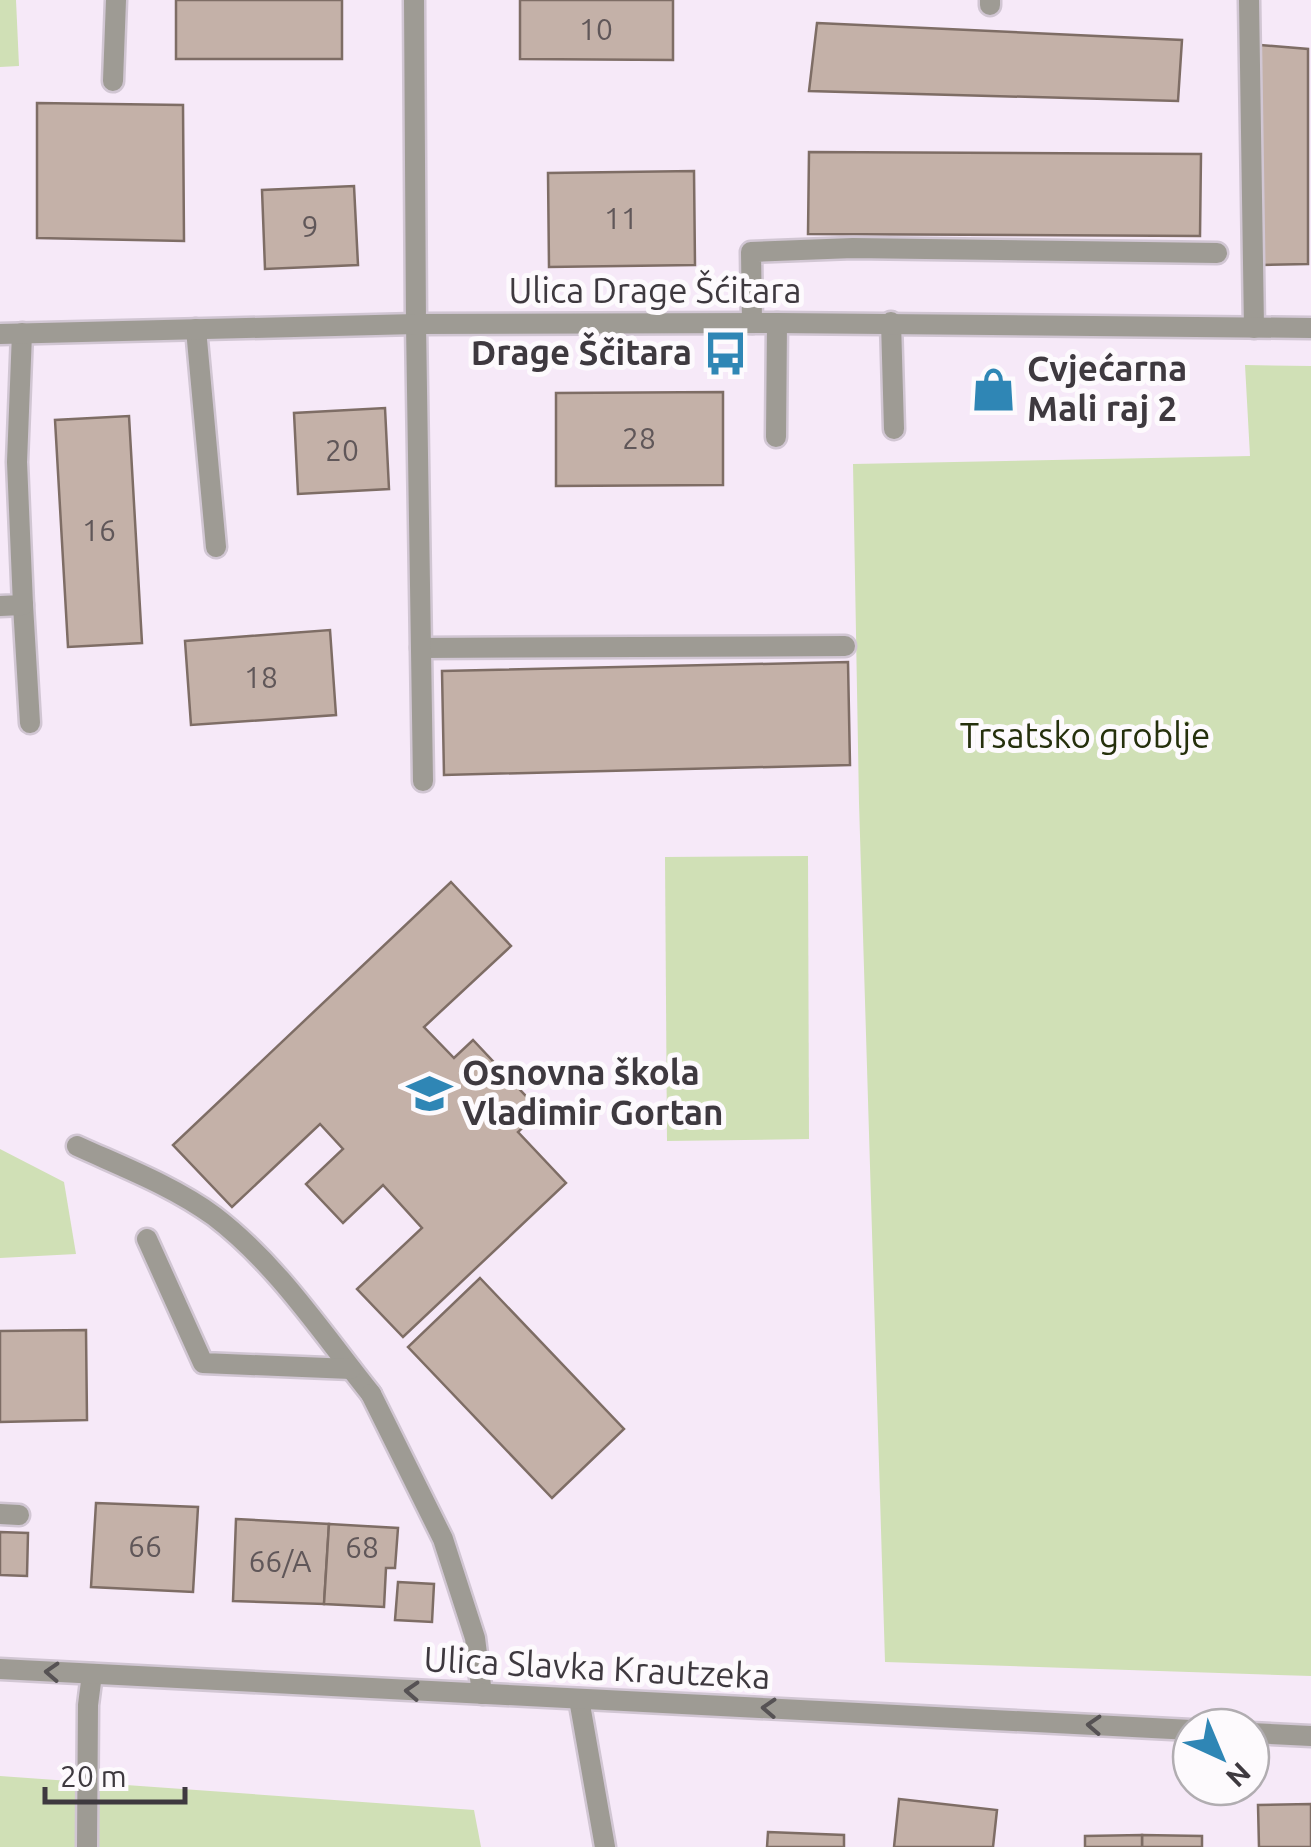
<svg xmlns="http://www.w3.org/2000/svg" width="1311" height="1847" viewBox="0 0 1311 1847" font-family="Ubuntu,sans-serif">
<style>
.green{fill:#d0e0b6}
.building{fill:#c4b1a8;stroke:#7e6d65;stroke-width:2.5}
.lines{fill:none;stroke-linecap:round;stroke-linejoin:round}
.service-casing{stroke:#d1c6d3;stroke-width:25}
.minor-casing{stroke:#d1c6d3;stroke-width:25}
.tertiary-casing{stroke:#d1c6d3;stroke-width:25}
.service{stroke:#9e9b94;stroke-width:20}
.minor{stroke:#9e9b94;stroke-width:20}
.tertiary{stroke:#9e9b94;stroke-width:20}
.oneway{stroke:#565254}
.labels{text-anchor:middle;stroke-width:10;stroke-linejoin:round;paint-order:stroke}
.number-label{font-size:30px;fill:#605759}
.street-label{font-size:35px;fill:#3e393f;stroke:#fdfafd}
.poi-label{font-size:35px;font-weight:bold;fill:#3e393f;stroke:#fdfafd;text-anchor:start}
.park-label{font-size:35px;fill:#25300c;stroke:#fdfafd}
</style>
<rect width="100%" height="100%" fill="#f6e9f8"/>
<!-- green -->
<g class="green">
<path d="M 0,0 L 16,0 L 19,66 L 0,67 Z"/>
<path d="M 1245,365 L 1311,366 L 1311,1676 L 885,1662 L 859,803 L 853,464 L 1250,456 Z"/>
<path d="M 808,856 L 809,1139 L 667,1141 L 665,857 Z"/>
<path d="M 0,1149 L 64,1182 L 76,1254 L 0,1258 Z"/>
<path d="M 0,1776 L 474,1810 L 481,1847 L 0,1847 Z"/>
</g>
<!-- building -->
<g class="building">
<rect x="176" y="0" width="166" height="59"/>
<path d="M 520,0 L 673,0 L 673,60 L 520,59 Z"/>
<path d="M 817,23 L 1182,40 L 1178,101 L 809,91 Z"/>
<path d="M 1260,45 L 1308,49 L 1308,264 L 1262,265 Z"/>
<path d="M 37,103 L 183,105 L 184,241 L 37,238 Z"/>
<path d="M 809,152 L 1201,154 L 1200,236 L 808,234 Z"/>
<path d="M 694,171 L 695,265 L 549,267 L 548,173 Z"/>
<path d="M 354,186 L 358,265 L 265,269 L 262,190 Z"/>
<path d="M 723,392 L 723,485 L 556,486 L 556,393 Z"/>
<path d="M 385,408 L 389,489 L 298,494 L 294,413 Z"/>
<path d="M 129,416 L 142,643 L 68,647 L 55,420 Z"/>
<path d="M 330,630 L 336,715 L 191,725 L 185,641 Z"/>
<path d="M 848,662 L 850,765 L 444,775 L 442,671 Z"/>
<path d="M 451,882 L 511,946 L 424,1027 L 454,1058 L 473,1040 L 540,1111 L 518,1132 L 566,1183 L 403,1337 L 357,1289 L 422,1228 L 383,1185 L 343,1223 L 306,1184 L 343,1149 L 320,1124 L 232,1207 L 173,1145 Z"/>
<path d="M 480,1278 L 624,1429 L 552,1498 L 408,1347 Z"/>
<path d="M 86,1330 L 87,1420 L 0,1422 L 0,1331 Z"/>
<path d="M 96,1503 L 198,1507 L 193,1592 L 91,1587 Z"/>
<path d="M 236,1519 L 329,1524 L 324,1604 L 233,1601 Z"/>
<path d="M 329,1524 L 398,1528 L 395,1568 L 386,1568 L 384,1607 L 324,1604 Z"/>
<path d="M 0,1532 L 28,1533 L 27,1576 L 0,1575 Z"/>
<path d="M 398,1582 L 434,1584 L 432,1622 L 395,1620 Z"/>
<path d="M 899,1799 L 997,1810 L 993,1847 L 894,1847 Z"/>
<path d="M 1311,1804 L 1311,1847 L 1259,1847 L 1258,1805 Z"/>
<path d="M 768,1832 L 844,1835 L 844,1847 L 767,1847 Z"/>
<path d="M 1142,1835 L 1202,1836 L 1202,1847 L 1142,1847 Z"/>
<path d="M 1142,1835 L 1142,1847 L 1085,1847 L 1085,1836 Z"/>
</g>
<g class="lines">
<defs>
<g id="service">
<path d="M 1249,0 L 1254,328"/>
<path d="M 990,5 L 990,0"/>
<path d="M 113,81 L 116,0"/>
<path d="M 891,322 L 894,429"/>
<path d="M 752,323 L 751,252 L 853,248 L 1217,253"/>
<path d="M 196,329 L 216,547"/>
<path d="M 776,437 L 777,323"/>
<path d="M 23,605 L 30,723"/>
<path d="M 0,606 L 23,605 L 17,462 L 22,333"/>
<path d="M 421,648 L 845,646"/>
<path d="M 77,1146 C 123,1167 173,1186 214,1216 C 277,1264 322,1333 371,1394"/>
<path d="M 147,1239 L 203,1363 L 351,1369"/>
<path d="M 0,1514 L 19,1515"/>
<path d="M 87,1847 L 88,1705 L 92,1674"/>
</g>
<g id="minor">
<path d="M 414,0 L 416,324 L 423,781"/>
<path d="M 0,334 L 416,324 L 777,323 L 1311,328"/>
<path d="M 371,1394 L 443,1539 L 475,1638 L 482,1694"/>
<path d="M 579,1699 L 605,1847"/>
</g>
<g id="tertiary">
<path d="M 0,1669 L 1191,1730"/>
<path d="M 1251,1733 L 1311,1736"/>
</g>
</defs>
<!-- service casing -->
<use href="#service" class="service-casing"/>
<!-- minor casing -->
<use href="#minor" class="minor-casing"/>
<!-- tertiary casing -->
<use href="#tertiary" class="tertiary-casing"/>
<!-- service -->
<use href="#service" class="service"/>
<!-- minor -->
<use href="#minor" class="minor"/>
<!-- tertiary -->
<use href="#tertiary" class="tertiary"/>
</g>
<!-- one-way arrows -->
<defs><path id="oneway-chevron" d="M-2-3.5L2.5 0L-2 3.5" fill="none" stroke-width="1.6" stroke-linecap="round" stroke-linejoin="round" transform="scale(2.5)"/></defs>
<g class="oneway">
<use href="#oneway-chevron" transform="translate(52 1672) rotate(-177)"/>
<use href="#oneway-chevron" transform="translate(412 1691) rotate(-177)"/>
<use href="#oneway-chevron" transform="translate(769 1708) rotate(-177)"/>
<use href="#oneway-chevron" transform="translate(1094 1725) rotate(-177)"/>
</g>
<!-- icons -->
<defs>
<symbol id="bus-bare" viewBox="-9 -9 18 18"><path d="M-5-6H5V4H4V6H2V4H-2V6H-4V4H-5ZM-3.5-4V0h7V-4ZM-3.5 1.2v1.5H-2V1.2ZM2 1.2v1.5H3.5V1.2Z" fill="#2f86b5" stroke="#fdfafd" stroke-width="2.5" paint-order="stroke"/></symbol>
<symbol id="shop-bare" viewBox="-9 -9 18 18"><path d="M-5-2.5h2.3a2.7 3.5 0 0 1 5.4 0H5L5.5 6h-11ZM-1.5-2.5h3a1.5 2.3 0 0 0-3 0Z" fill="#2f86b5" stroke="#fdfafd" stroke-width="2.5" paint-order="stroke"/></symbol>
<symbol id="school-bare" viewBox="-9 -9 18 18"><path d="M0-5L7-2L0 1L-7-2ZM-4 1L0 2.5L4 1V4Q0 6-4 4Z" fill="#2f86b5" stroke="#fdfafd" stroke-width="2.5" paint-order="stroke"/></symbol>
</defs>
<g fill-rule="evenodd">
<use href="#bus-bare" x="694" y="322" width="63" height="63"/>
<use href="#shop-bare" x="962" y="358" width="63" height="63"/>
<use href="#school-bare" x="398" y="1062" width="63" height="63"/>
</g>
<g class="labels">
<!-- number labels -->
<g class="number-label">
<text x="596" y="40">10</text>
<text x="621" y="229">11</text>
<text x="310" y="237">9</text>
<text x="639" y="449">28</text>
<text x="342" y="461">20</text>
<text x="99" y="541">16</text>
<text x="261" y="688">18</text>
<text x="145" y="1557">66</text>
<text x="362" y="1558">68</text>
<text x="280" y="1572">66/A</text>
</g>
<!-- street labels -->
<g class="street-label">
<text x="655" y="303">Ulica Drage Šćitara</text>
<text transform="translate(597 1668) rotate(3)" y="12">Ulica Slavka Krautzeka</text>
</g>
<!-- poi labels -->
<g class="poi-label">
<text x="692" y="365" text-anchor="end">Drage Ščitara</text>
<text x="1027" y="381">Cvjećarna<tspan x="1027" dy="40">Mali raj 2</tspan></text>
<text x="462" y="1085">Osnovna škola<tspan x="462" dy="40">Vladimir Gortan</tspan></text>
</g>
<!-- park labels -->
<g class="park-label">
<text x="1085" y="748">Trsatsko groblje</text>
</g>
</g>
<!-- north arrow -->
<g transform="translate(1221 1757) rotate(136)"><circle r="48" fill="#fdfafd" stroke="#b1adb1" stroke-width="2.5"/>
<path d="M0-8L18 38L0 25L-18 38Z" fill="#2f86b5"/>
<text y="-15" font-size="28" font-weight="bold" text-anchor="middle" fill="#3e393f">N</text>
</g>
<!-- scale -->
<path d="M45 1787v15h140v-15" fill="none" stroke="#3e393f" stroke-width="5"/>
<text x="60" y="1787" font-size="30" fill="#3e393f" stroke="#fdfafd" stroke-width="8" paint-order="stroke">20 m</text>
</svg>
